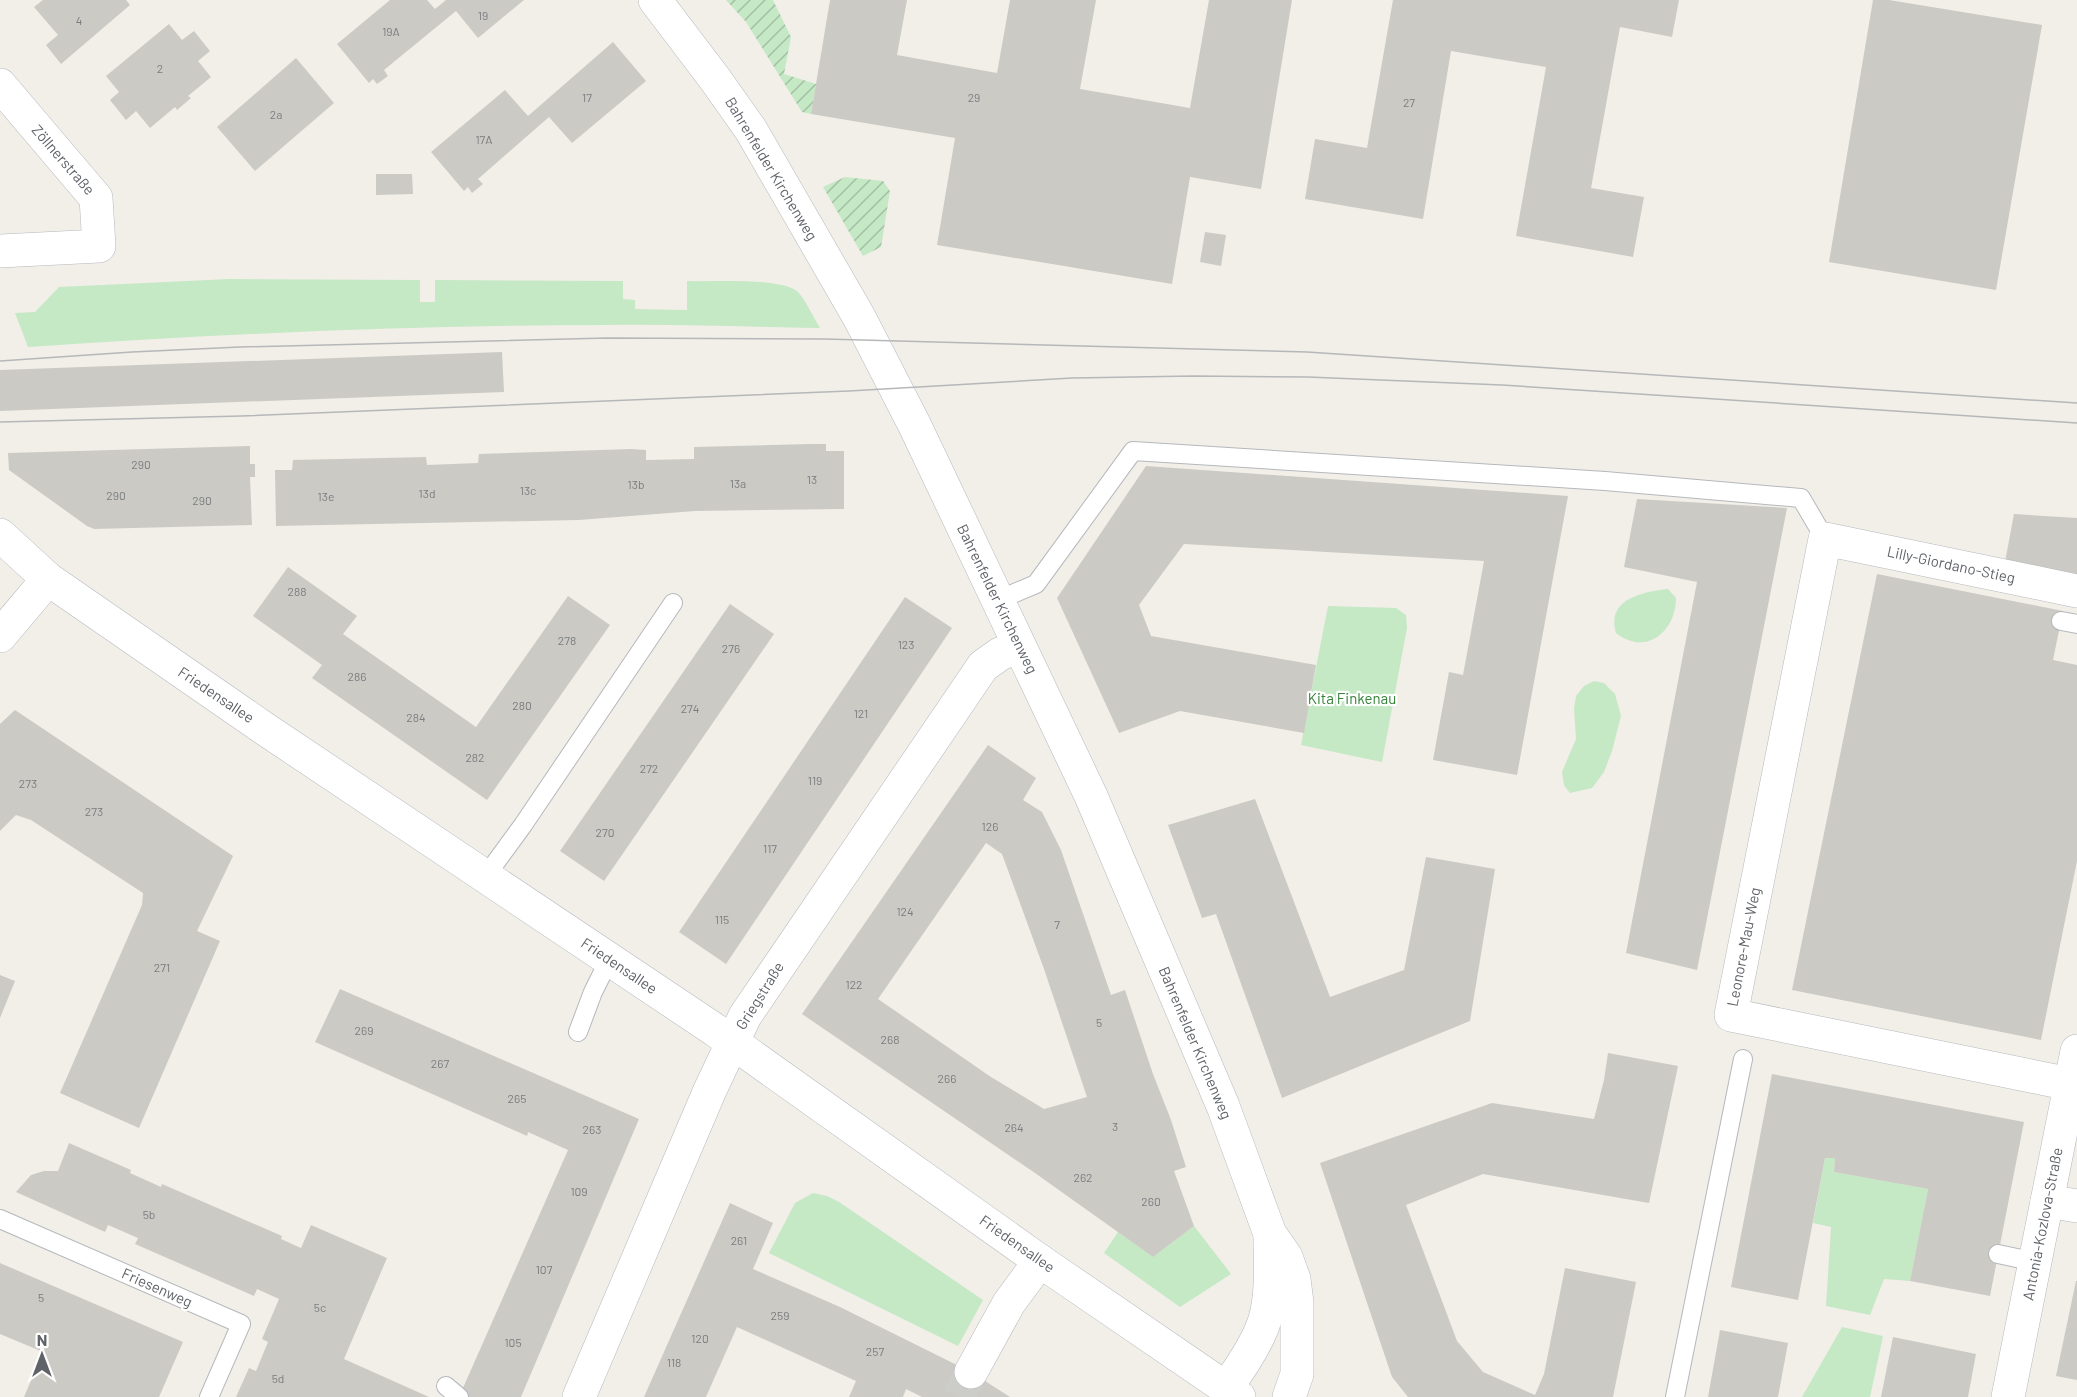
<svg xmlns="http://www.w3.org/2000/svg" width="2077" height="1397" viewBox="0 0 2077 1397" font-family="Barlow,sans-serif">
<style>
.green{fill:#c5e8c5}
.garden{fill:url(#garden-furrows)}
.building{fill:#cccac5;fill-rule:evenodd}
.lines{fill:none;stroke-linecap:round;stroke-linejoin:round}
.street-tunnel{stroke:#ccccc8;stroke-width:33;stroke-dasharray:33 16;stroke-linecap:butt}
.lane-casing{stroke:#b5b8bc;stroke-width:20}
.street-casing{stroke:#b5b8bc;stroke-width:34}
.secondary-casing{stroke:#b6babf;stroke-width:34}
.lane{stroke:#fff;stroke-width:18}
.street{stroke:#fff;stroke-width:33}
.secondary{stroke:#fff;stroke-width:33}
.tram{stroke:#b6b7b8;stroke-width:1.5}
.labels{text-anchor:middle;stroke-width:4.5;stroke-linejoin:round;paint-order:stroke}
.number-label{font-size:12px;fill:#7a7d7f}
.street-label{font-size:15px;fill:#5f6368;stroke:#fff}
.park-label{font-size:15px;fill:#348238;stroke:#fff}
</style>
<defs>
<pattern id="garden-furrows" width="10" height="10" patternUnits="userSpaceOnUse" patternTransform="scale(1.5)"><rect width="10" height="10" fill="#c5e8c5"/><path d="M-1 1l2-2M0 10L10 0M9 11l2-2" fill="none" stroke="#a3c0a4"/></pattern>
</defs>
<rect width="100%" height="100%" fill="#f1efe8"/>
<!-- green -->
<g class="green">
<path d="M 230,279 L 420,280 L 420,302 L 435,302 L 435,280 L 623,281 L 623,299 L 635,300 L 635,309 L 687,310 L 687,281 C 711,282 782,277 798,292 C 807,302 813,317 820,328 C 749,327 678,324 607,325 C 414,325 221,334 28,347 L 15,313 L 35,312 L 59,287 Z"/>
<path d="M 1668,589 L 1676,598 C 1676,631 1646,657 1616,633 C 1606,599 1642,592 1668,589 Z"/>
<path d="M 1328,606 L 1396,608 L 1406,615 L 1407,628 L 1382,762 L 1301,745 Z"/>
<path d="M 1594,681 L 1604,683 L 1615,694 L 1621,716 L 1612,751 L 1604,772 L 1592,788 L 1570,793 L 1564,785 L 1562,772 L 1576,739 L 1574,709 L 1576,696 L 1584,686 Z"/>
<path d="M 1825,1158 L 1835,1158 L 1834,1172 L 1928,1189 L 1910,1281 L 1884,1279 L 1870,1315 L 1826,1306 L 1831,1227 L 1813,1223 Z"/>
<path d="M 813,1193 L 827,1196 L 839,1202 L 983,1300 L 958,1346 L 769,1253 L 795,1203 Z"/>
<path d="M 1194,1226 L 1231,1274 L 1180,1307 L 1104,1253 L 1118,1232 L 1153,1257 Z"/>
<path d="M 1842,1327 L 1883,1336 L 1870,1397 L 1802,1397 Z"/>
</g>
<!-- garden -->
<g class="garden">
<path d="M 726,0 L 773,0 L 791,37 L 784,74 L 816,84 L 811,114 L 802,112 L 746,22 Z"/>
<path d="M 845,177 L 883,181 L 890,191 L 881,247 L 863,256 L 823,187 Z"/>
</g>
<!-- building -->
<g class="building">
<path d="M 43,0 L 126,0 L 130,5 L 61,64 L 46,45 L 58,35 L 34,7 Z"/>
<path d="M 390,0 L 427,0 L 435,9 L 446,0 L 524,0 L 478,38 L 456,11 L 384,70 L 388,76 L 377,84 L 373,79 L 369,83 L 337,44 Z"/>
<path d="M 830,0 L 907,0 L 897,55 L 997,73 L 1010,0 L 1096,0 L 1080,89 L 1190,108 L 1209,0 L 1292,0 L 1261,189 L 1190,177 L 1172,284 L 937,245 L 955,138 L 811,114 Z"/>
<path d="M 1393,0 L 1679,0 L 1672,37 L 1620,27 L 1591,188 L 1644,197 L 1633,257 L 1516,236 L 1546,67 L 1451,51 L 1423,219 L 1305,199 L 1315,139 L 1367,148 Z"/>
<path d="M 1873,0 L 1889,0 L 2042,25 L 1996,290 L 1829,262 Z"/>
<path d="M 169,24 L 182,40 L 194,31 L 210,51 L 198,61 L 211,77 L 188,96 L 191,98 L 177,110 L 175,107 L 150,128 L 136,111 L 126,120 L 110,100 L 119,92 L 106,76 Z"/>
<path d="M 613,42 L 646,81 L 572,143 L 549,117 L 478,179 L 483,184 L 472,193 L 468,187 L 464,191 L 431,152 L 505,90 L 528,116 Z"/>
<path d="M 296,58 L 334,103 L 255,171 L 217,127 Z"/>
<path d="M 376,174 L 412,174 L 413,194 L 376,195 Z"/>
<path d="M 1205,232 L 1226,235 L 1221,266 L 1200,262 Z"/>
<path d="M 502,352 L 504,392 L 0,411 L 0,370 Z"/>
<path d="M 810,444 L 826,444 L 826,451 L 844,451 L 844,509 L 695,511 L 579,520 L 276,526 L 275,470 L 292,470 L 293,460 L 426,457 L 427,465 L 478,463 L 479,454 L 631,449 L 646,450 L 646,460 L 694,459 L 694,447 Z"/>
<path d="M 250,446 L 250,464 L 255,464 L 255,477 L 250,477 L 252,525 L 94,529 L 87,526 L 9,470 L 8,453 Z"/>
<path d="M 1146,466 L 1568,496 L 1517,775 L 1433,760 L 1449,672 L 1463,675 L 1484,561 L 1184,544 L 1139,605 L 1151,636 L 1316,665 L 1304,733 L 1180,711 L 1119,733 L 1057,598 Z"/>
<path d="M 1637,499 L 1787,508 L 1697,970 L 1626,953 L 1697,582 L 1624,567 Z"/>
<path d="M 2014,514 L 2077,518 L 2077,576 L 2005,562 Z"/>
<path d="M 288,567 L 357,616 L 343,634 L 476,727 L 568,596 L 610,625 L 487,800 L 312,678 L 322,665 L 253,616 Z"/>
<path d="M 1877,574 L 2063,611 L 2053,660 L 2077,665 L 2077,861 L 2041,1040 L 1792,990 Z"/>
<path d="M 905,597 L 952,628 L 726,964 L 679,932 Z"/>
<path d="M 730,604 L 774,634 L 604,881 L 560,851 Z"/>
<path d="M 15,710 L 233,856 L 197,931 L 220,941 L 139,1128 L 60,1093 L 142,905 L 143,893 L 31,820 L 16,815 L 0,831 L 0,724 Z"/>
<path d="M 988,745 L 1036,778 L 1023,800 L 1042,812 L 1061,850 L 1111,995 L 1125,990 L 1153,1074 L 1171,1120 L 1186,1167 L 1174,1171 L 1194,1226 L 1153,1257 L 1035,1173 L 802,1014 ZM 986,843 L 1002,854 L 1044,969 L 1087,1097 L 1044,1109 L 991,1077 L 878,999 Z"/>
<path d="M 1255,799 L 1330,997 L 1404,970 L 1426,857 L 1495,869 L 1470,1021 L 1282,1098 L 1216,914 L 1202,918 L 1168,825 Z"/>
<path d="M 0,975 L 15,981 L 0,1018 Z"/>
<path d="M 340,989 L 639,1119 L 521,1397 L 459,1397 L 568,1150 L 528,1132 L 527,1136 L 315,1042 Z"/>
<path d="M 1608,1053 L 1678,1066 L 1649,1203 L 1483,1174 L 1406,1205 L 1457,1341 L 1483,1372 L 1535,1395 L 1544,1374 L 1565,1268 L 1636,1282 L 1613,1397 L 1408,1397 L 1392,1377 L 1320,1163 L 1492,1103 L 1594,1119 L 1604,1080 Z"/>
<path d="M 1772,1074 L 2024,1122 L 1990,1296 L 1910,1281 L 1928,1189 L 1834,1172 L 1835,1158 L 1825,1158 L 1798,1300 L 1731,1287 Z"/>
<path d="M 69,1143 L 131,1170 L 130,1173 L 161,1187 L 162,1184 L 282,1236 L 281,1239 L 301,1248 L 311,1225 L 387,1258 L 344,1359 L 429,1397 L 236,1397 L 249,1368 L 256,1371 L 268,1342 L 262,1339 L 279,1299 L 257,1289 L 254,1296 L 135,1244 L 138,1238 L 108,1225 L 105,1232 L 16,1192 L 31,1175 L 44,1171 L 58,1171 Z"/>
<path d="M 730,1203 L 773,1223 L 753,1269 L 840,1307 L 971,1372 L 1010,1397 L 922,1397 L 906,1389 L 903,1397 L 849,1397 L 856,1381 L 737,1327 L 706,1397 L 644,1397 Z"/>
<path d="M 0,1263 L 183,1342 L 159,1397 L 24,1397 L 43,1352 L 0,1334 Z"/>
<path d="M 2076,1281 L 2077,1281 L 2077,1380 L 2056,1376 Z"/>
<path d="M 1720,1330 L 1788,1343 L 1778,1397 L 1708,1397 Z"/>
<path d="M 1893,1337 L 1976,1354 L 1968,1397 L 1881,1397 Z"/>
</g>
<g class="lines">
<!-- street-tunnel -->
<path class="street-tunnel" d="M 959,1397 L 971,1372"/>
<defs>
<g id="lane">
<path d="M 996,601 L 1036,584 L 1133,451 L 1605,481 L 1801,498 L 1825,539"/>
<path d="M 2061,621 L 2077,624"/>
<path d="M 485,877 L 523,825 L 673,603"/>
<path d="M 578,1032 L 593,992 L 609,960"/>
<path d="M 0,1219 L 241,1324 L 209,1397"/>
<path d="M 1998,1254 L 2035,1262"/>
<path d="M 446,1386 L 459,1397"/>
<path d="M 1675,1397 L 1743,1059"/>
</g>
<g id="street">
<path d="M 655,0 L 715,79 L 751,130 L 859,317 L 915,426 L 1091,796 L 1223,1106 L 1270,1234 L 1286,1257 L 1294,1279 L 1297,1303 L 1297,1374 L 1289,1397"/>
<path d="M 0,85 L 96,198 L 99,246 L 0,251"/>
<path d="M 0,636 L 48,579"/>
<path d="M 2070,1084 L 1731,1015 L 1825,539 L 2077,591"/>
<path d="M 2047,1201 L 2077,1206"/>
<path d="M 971,1372 L 1009,1303 L 1040,1261"/>
<path d="M 1226,1388 C 1240,1369 1253,1350 1262,1328 C 1273,1301 1270,1265 1270,1236"/>
<path d="M 579,1397 L 710,1090 L 745,1016 L 983,666 L 1000,654 L 1019,646"/>
<path d="M 2008,1397 L 2077,1051"/>
</g>
<path id="secondary" d="M 0,535 L 48,579 L 265,729 L 715,1030 L 1040,1261 L 1239,1397"/>
</defs>
<!-- lane casing -->
<use href="#lane" class="lane-casing"/>
<!-- street casing -->
<use href="#street" class="street-casing"/>
<!-- secondary casing -->
<use href="#secondary" class="secondary-casing"/>
<!-- lane -->
<use href="#lane" class="lane"/>
<!-- street -->
<use href="#street" class="street"/>
<!-- secondary -->
<use href="#secondary" class="secondary"/>
<!-- tram -->
<g class="tram">
<path d="M 0,361 L 132,352 L 240,347 L 607,338 L 825,339 L 1307,352 L 2077,403"/>
<path d="M 0,422 L 241,416 L 849,391 L 1072,378 L 1193,376 L 1308,377 L 1502,385 L 2077,423"/>
</g>
</g>
<g class="labels">
<!-- number labels -->
<g class="number-label">
<text x="483" y="20">19</text>
<text x="79" y="25">4</text>
<text x="391" y="36">19A</text>
<text x="160" y="73">2</text>
<text x="587" y="102">17</text>
<text x="974" y="102">29</text>
<text x="1409" y="107">27</text>
<text x="276" y="119">2a</text>
<text x="484" y="144">17A</text>
<text x="141" y="469">290</text>
<text x="812" y="484">13</text>
<text x="738" y="488">13a</text>
<text x="636" y="489">13b</text>
<text x="528" y="495">13c</text>
<text x="427" y="498">13d</text>
<text x="116" y="500">290</text>
<text x="326" y="501">13e</text>
<text x="202" y="505">290</text>
<text x="297" y="596">288</text>
<text x="567" y="645">278</text>
<text x="906" y="649">123</text>
<text x="731" y="653">276</text>
<text x="357" y="681">286</text>
<text x="522" y="710">280</text>
<text x="690" y="713">274</text>
<text x="861" y="718">121</text>
<text x="416" y="722">284</text>
<text x="475" y="762">282</text>
<text x="649" y="773">272</text>
<text x="815" y="785">119</text>
<text x="28" y="788">273</text>
<text x="94" y="816">273</text>
<text x="990" y="831">126</text>
<text x="605" y="837">270</text>
<text x="770" y="853">117</text>
<text x="905" y="916">124</text>
<text x="722" y="924">115</text>
<text x="1057" y="929">7</text>
<text x="162" y="972">271</text>
<text x="854" y="989">122</text>
<text x="1099" y="1027">5</text>
<text x="364" y="1035">269</text>
<text x="890" y="1044">268</text>
<text x="440" y="1068">267</text>
<text x="947" y="1083">266</text>
<text x="517" y="1103">265</text>
<text x="1115" y="1131">3</text>
<text x="1014" y="1132">264</text>
<text x="592" y="1134">263</text>
<text x="1083" y="1182">262</text>
<text x="579" y="1196">109</text>
<text x="1151" y="1206">260</text>
<text x="149" y="1219">5b</text>
<text x="739" y="1245">261</text>
<text x="544" y="1274">107</text>
<text x="41" y="1302">5</text>
<text x="320" y="1312">5c</text>
<text x="780" y="1320">259</text>
<text x="700" y="1343">120</text>
<text x="513" y="1347">105</text>
<text x="875" y="1356">257</text>
<text x="674" y="1367">118</text>
<text x="278" y="1383">5d</text>
</g>
<!-- street labels -->
<g class="street-label">
<text transform="translate(63 160) rotate(49)" y="5">Zöllnerstraße</text>
<text transform="translate(771 169) rotate(59)" y="5">Bahrenfelder Kirchenweg</text>
<text transform="translate(1951 565) rotate(12)" y="5">Lilly-Giordano-Stieg</text>
<text transform="translate(997 599) rotate(64)" y="5">Bahrenfelder Kirchenweg</text>
<text transform="translate(216 695) rotate(34)" y="5">Friedensallee</text>
<text transform="translate(1744 947) rotate(-79)" y="5">Leonore-Mau-Weg</text>
<text transform="translate(619 966) rotate(34)" y="5">Friedensallee</text>
<text transform="translate(760 996) rotate(-58)" y="5">Griegstraße</text>
<text transform="translate(1195 1043) rotate(67)" y="5">Bahrenfelder Kirchenweg</text>
<text transform="translate(2043 1224) rotate(-79)" y="5">Antonia-Kozlova-Straße</text>
<text transform="translate(1017 1244) rotate(35)" y="5">Friedensallee</text>
<text transform="translate(157 1288) rotate(24)" y="5">Friesenweg</text>
</g>
<!-- park labels -->
<g class="park-label">
<text x="1352" y="704">Kita Finkenau</text>
</g>
</g>
<!-- north arrow -->
<g transform="translate(42 1355)" stroke="#ffffff" stroke-width="4.5" paint-order="stroke">
<path d="M0-4.5L10 22L0 15L-10 22Z" fill="#5f6368"/>
<text y="-9" font-size="16" font-weight="bold" text-anchor="middle" fill="#5f6368">N</text>
</g>
</svg>
